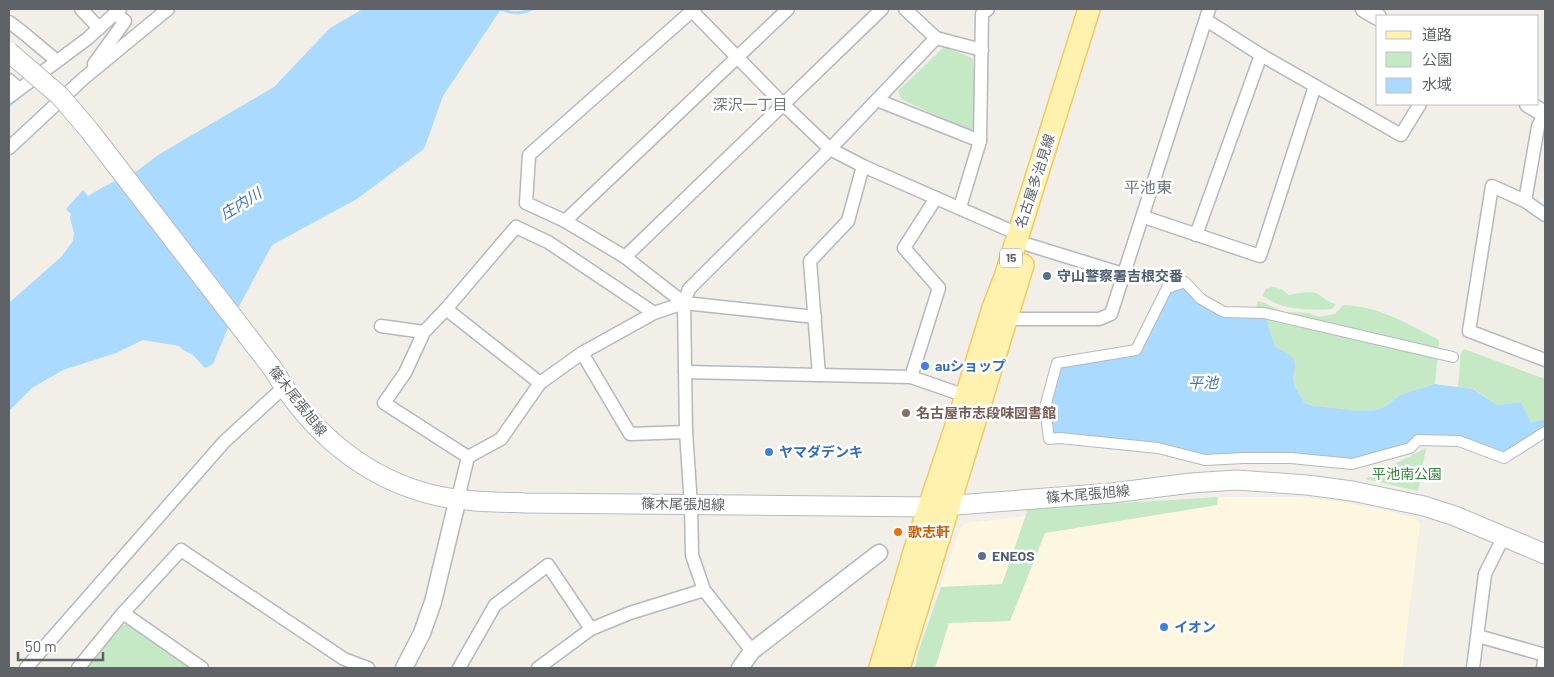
<svg xmlns="http://www.w3.org/2000/svg" width="1554" height="677" viewBox="0 0 1554 677" font-family="Barlow,'Noto Sans JP',sans-serif">
<style>
.commercial{fill:#fef7e0}
.green{fill:#c5e8c5}
.water{fill:#aadaff}
.lines{fill:none;stroke-linecap:round;stroke-linejoin:round}
.stream{stroke:#aadaff;stroke-width:3}
.pedestrian-casing{stroke:#b5b8bc;stroke-width:12}
.minor-casing{stroke:#b5b8bc;stroke-width:15}
.tertiary-casing{stroke:#b5b8bc;stroke-width:19}
.secondary-casing{stroke:#b6babf;stroke-width:21}
.primary-casing{stroke:#f2c960;stroke-width:24}
.pedestrian{stroke:#fff;stroke-width:10}
.minor{stroke:#fff;stroke-width:12}
.tertiary{stroke:#fff;stroke-width:16}
.secondary{stroke:#fff;stroke-width:19}
.primary{stroke:#fff2af;stroke-width:21}
.secondary-bridge-casing{stroke:#b6babf;stroke-width:21;stroke-linecap:butt}
.secondary-bridge{stroke:#fff;stroke-width:19}
.service-dot{fill:#5c6f8a;stroke:#fff;stroke-width:2}
.shop-dot{fill:#3f7fe0;stroke:#fff;stroke-width:2}
.education-dot{fill:#8d6e63;stroke:#fff;stroke-width:2}
.food-dot{fill:#e8710a;stroke:#fff;stroke-width:2}
.labels{text-anchor:middle;stroke-width:5;stroke-linejoin:round;paint-order:stroke}
.shield{fill:#fff;stroke:#8f9295;stroke-width:1}
.shield-label{font-size:12px;font-weight:bold;fill:#5f6368}
.street-label{font-size:14px;fill:#5f6368;stroke:#fff}
.service-label{font-size:14px;font-weight:bold;fill:#4e5e75;stroke:#fff;text-anchor:start}
.shop-label{font-size:14px;font-weight:bold;fill:#366cbe;stroke:#fff;text-anchor:start}
.education-label{font-size:14px;font-weight:bold;fill:#785e54;stroke:#fff;text-anchor:start}
.park-label{font-size:14px;fill:#348238;stroke:#fff}
.food-label{font-size:14px;font-weight:bold;fill:#c56008;stroke:#fff;text-anchor:start}
.neighbourhood-label{font-size:15px;fill:#70757a;stroke:#fff}
.water-label{font-size:15px;font-style:italic;fill:#4174aa;stroke:#fff}
.quarter-label{font-size:16px;fill:#70757a;stroke:#fff}
</style>
<rect width="100%" height="100%" fill="#f1efe8"/>
<!-- commercial -->
<g class="commercial">
<path d="M 1218,497 L 1299,497 L 1342,502 L 1388,511 L 1418,520 L 1420,524 L 1402,668 L 935,668 L 949,623 L 1010,621 L 1045,533 L 1217,505 Z"/>
<path d="M 1026,516 L 1003,584 L 941,587 L 960,528 L 963,525 L 967,523 Z"/>
</g>
<!-- green -->
<g class="green">
<path d="M 944,47 L 970,57 L 973,60 L 977,127 L 970,131 L 901,99 L 898,91 Z"/>
<path d="M 1273,287 L 1281,289 L 1289,295 C 1297,294 1310,290 1318,294 C 1325,298 1327,302 1336,304 L 1332,309 C 1324,311 1288,309 1280,305 C 1274,303 1269,299 1262,296 L 1266,289 Z"/>
<path d="M 1258,301 L 1265,303 L 1283,312 L 1309,313 L 1319,317 L 1335,314 L 1343,305 C 1379,306 1408,324 1439,340 L 1435,384 L 1400,395 L 1386,406 L 1377,410 L 1358,411 L 1322,408 L 1305,403 L 1295,387 L 1293,379 L 1295,368 L 1282,352 L 1275,347 L 1264,313 L 1265,308 L 1256,307 Z"/>
<path d="M 1464,349 L 1545,379 L 1545,419 L 1531,424 L 1521,402 L 1497,405 L 1474,389 L 1458,387 L 1461,353 Z"/>
<path d="M 1426,448 L 1418,491 L 1365,479 Z"/>
<path d="M 1218,497 L 1217,505 L 1045,533 L 1010,621 L 949,623 L 935,668 L 915,668 L 918,653 L 941,587 L 1002,584 L 1028,509 Z"/>
<path d="M 132,624 L 196,668 L 87,668 L 123,625 Z"/>
</g>
<!-- water -->
<g class="water">
<path d="M 363,9 L 501,9 L 443,96 L 424,149 L 357,199 L 272,245 L 230,323 L 213,364 L 205,368 L 193,355 L 183,350 L 179,346 L 143,340 L 116,353 L 63,370 L 32,388 L 9,411 L 9,303 L 61,257 L 73,241 L 74,233 L 70,218 L 71,214 L 66,209 L 83,190 L 88,196 L 105,186 L 137,171 L 158,155 L 274,87 L 330,28 Z"/>
<path d="M 1185,282 L 1224,312 L 1264,313 L 1275,347 L 1291,356 L 1294,360 L 1295,368 L 1293,379 L 1295,387 L 1305,403 L 1314,406 L 1358,411 L 1377,410 L 1386,406 L 1400,395 L 1435,384 L 1473,389 L 1497,405 L 1521,402 L 1531,423 L 1545,419 L 1545,432 L 1504,458 L 1459,441 L 1419,440 L 1352,464 L 1205,460 L 1158,448 L 1049,439 L 1045,407 L 1057,363 L 1136,350 L 1167,288 Z"/>
</g>
<g class="lines">
<!-- stream -->
<g class="stream">
<path d="M 501,9 C 513,14 520,14 532,9"/>
<path d="M 9,106 L 18,98"/>
</g>
<defs>
<path id="pedestrian" d="M 1453,357 L 1264,313 L 1224,312 L 1201,299 L 1185,282 L 1167,288 L 1136,350 L 1057,363 L 1045,407 L 1049,439 L 1060,438 L 1158,448 L 1205,460 L 1244,458 L 1291,458 L 1352,464 L 1410,448 L 1418,440 L 1459,441 L 1504,458 L 1545,432"/>
<g id="minor">
<path d="M 81,9 L 99,28"/>
<path d="M 905,9 L 936,38 L 982,50"/>
<path d="M 692,11 L 783,104 L 830,149 L 863,166 L 1018,234"/>
<path d="M 1206,20 L 1261,55 L 1401,135 L 1420,104"/>
<path d="M 9,22 L 21,31 L 57,61"/>
<path d="M 94,64 L 125,21 L 115,14"/>
<path d="M 9,80 L 19,89"/>
<path d="M 9,97 L 87,39 L 120,9"/>
<path d="M 877,100 L 980,141"/>
<path d="M 9,148 L 84,78 L 168,9"/>
<path d="M 1525,201 L 1538,127 L 1544,113"/>
<path d="M 960,207 L 980,141 L 982,14 L 988,9"/>
<path d="M 1545,215 L 1525,201 L 1492,186 L 1469,331 L 1545,360"/>
<path d="M 1144,217 L 1260,256 L 1315,86"/>
<path d="M 565,221 L 788,9"/>
<path d="M 1196,235 L 1261,55"/>
<path d="M 1029,245 L 1123,274"/>
<path d="M 625,257 L 882,9"/>
<path d="M 684,303 L 625,257 L 565,221 L 526,203 L 529,155 L 694,9"/>
<path d="M 446,309 L 540,383"/>
<path d="M 1007,319 L 1099,319 L 1111,314 L 1209,9"/>
<path d="M 381,326 L 424,332"/>
<path d="M 582,353 L 630,434 L 686,432"/>
<path d="M 685,372 L 911,377 L 966,396"/>
<path d="M 819,375 L 810,261 L 848,221 L 863,166"/>
<path d="M 911,377 L 939,288 L 904,248 L 936,198"/>
<path d="M 468,457 L 384,403 L 405,373 L 424,332 L 446,309 L 516,227 L 548,242 L 654,313"/>
<path d="M 458,498 L 468,457 L 501,439 L 540,383 L 582,353 L 654,313 L 684,303 L 815,317"/>
<path d="M 123,613 L 202,668"/>
<path d="M 1478,636 L 1545,655"/>
<path d="M 752,651 L 704,590 L 692,555 L 691,505 L 686,432 L 684,303 L 689,289 L 830,149 L 936,38"/>
<path d="M 26,668 L 224,442 L 284,387"/>
<path d="M 78,668 L 123,613 L 181,550 L 344,659 L 368,668"/>
<path d="M 459,668 L 495,605 L 548,565 L 591,629"/>
<path d="M 538,668 L 591,629 L 630,613 L 704,590"/>
<path d="M 1473,668 L 1485,574 L 1504,536"/>
<path d="M 1543,668 L 1545,655"/>
</g>
<g id="tertiary">
<path d="M 1364,9 L 1378,17"/>
<path d="M 1528,104 L 1545,114"/>
<path d="M 404,668 L 422,633 L 433,602 L 458,498"/>
<path d="M 740,668 L 752,651 L 879,553"/>
</g>
<path id="secondary" d="M 273,369 C 310,432 366,480 438,496 C 467,502 497,502 526,503 L 930,507 L 1112,493 L 1191,483 L 1236,480 L 1307,485 L 1352,491 L 1424,506 L 1455,516 L 1545,554"/>
<g id="primary">
<path d="M 880,668 L 914,552 L 966,396 L 993,308 L 1005,277 L 1089,9"/>
<path d="M 899,668 L 1023,265"/>
</g>
</defs>
<!-- pedestrian casing -->
<use href="#pedestrian" class="pedestrian-casing"/>
<!-- minor casing -->
<use href="#minor" class="minor-casing"/>
<!-- tertiary casing -->
<use href="#tertiary" class="tertiary-casing"/>
<!-- secondary casing -->
<use href="#secondary" class="secondary-casing"/>
<!-- primary casing -->
<use href="#primary" class="primary-casing"/>
<!-- pedestrian -->
<use href="#pedestrian" class="pedestrian"/>
<!-- minor -->
<use href="#minor" class="minor"/>
<!-- tertiary -->
<use href="#tertiary" class="tertiary"/>
<!-- secondary -->
<use href="#secondary" class="secondary"/>
<!-- primary -->
<use href="#primary" class="primary"/>
<defs>
<path id="secondary-bridge" d="M 9,52 L 60,96 L 89,130 L 273,369"/>
</defs>
<!-- secondary-bridge casing -->
<use href="#secondary-bridge" class="secondary-bridge-casing"/>
<!-- secondary-bridge -->
<use href="#secondary-bridge" class="secondary-bridge"/>
</g>
<!-- markers -->
<g class="service-dot">
<circle cx="1047" cy="276" r="5"/>
<circle cx="982" cy="556" r="5"/>
</g>
<g class="shop-dot">
<circle cx="925" cy="366" r="5"/>
<circle cx="769" cy="452" r="5"/>
<circle cx="1164" cy="627" r="5"/>
</g>
<circle class="education-dot" cx="906" cy="413" r="5"/>
<circle class="food-dot" cx="898" cy="532" r="5"/>
<g class="labels">
<!-- shield labels -->
<rect class="shield" x="1000" y="248.5" width="22" height="19" rx="4"/>
<g class="shield-label">
<text x="1011" y="262">15</text>
</g>
<!-- street labels -->
<g class="street-label">
<text transform="translate(1035 181) rotate(-72)" y="5">名古屋多治見線</text>
<text transform="translate(298 401) rotate(52)" y="5">篠木尾張旭線</text>
<text transform="translate(1088 494) rotate(-5)" y="5">篠木尾張旭線</text>
<text transform="translate(683 504) rotate(1)" y="5">篠木尾張旭線</text>
</g>
<!-- service labels -->
<g class="service-label">
<text x="1057" y="281">守山警察署吉根交番</text>
<text x="992" y="561">ENEOS</text>
</g>
<!-- shop labels -->
<g class="shop-label">
<text x="935" y="371">auショップ</text>
<text x="779" y="457">ヤマダデンキ</text>
<text x="1174" y="632">イオン</text>
</g>
<!-- education labels -->
<g class="education-label">
<text x="916" y="418">名古屋市志段味図書館</text>
</g>
<!-- park labels -->
<g class="park-label">
<text x="1407" y="479">平池南公園</text>
</g>
<!-- food labels -->
<g class="food-label">
<text x="908" y="537">歌志軒</text>
</g>
<!-- neighbourhood labels -->
<g class="neighbourhood-label">
<text x="750" y="110">深沢一丁目</text>
</g>
<!-- water labels -->
<g class="water-label">
<text transform="translate(241 204) rotate(-32)" y="5">庄内川</text>
<text x="1203" y="388">平池</text>
</g>
<!-- quarter labels -->
<g class="quarter-label">
<text x="1148" y="193">平池東</text>
</g>
</g>
<!-- border -->
<rect width="1554" height="677" fill="none" stroke="#5f6368" stroke-width="20"/>
<!-- legend -->
<rect x="1376" y="15" width="162" height="90" fill="#ffffff" stroke="#bfc1c3"/>
<rect x="1386" y="31" width="25" height="8" fill="#fff2af" stroke="#bfc1c3"/>
<text x="1422" y="40" font-size="15" fill="#5f6368">道路</text>
<rect x="1386" y="52" width="25" height="15" fill="#c5e8c5" stroke="#bfc1c3"/>
<text x="1422" y="65" font-size="15" fill="#5f6368">公園</text>
<rect x="1386" y="78" width="25" height="15" fill="#aadaff" stroke="#bfc1c3"/>
<text x="1422" y="90" font-size="15" fill="#5f6368">水域</text>
<!-- scale -->
<path d="M18 652v8h85v-8" fill="none" stroke="#5f6368" stroke-width="2.5"/>
<text x="25" y="652" font-size="15" fill="#5f6368" stroke="#ffffff" stroke-width="4" paint-order="stroke">50 m</text>
</svg>
